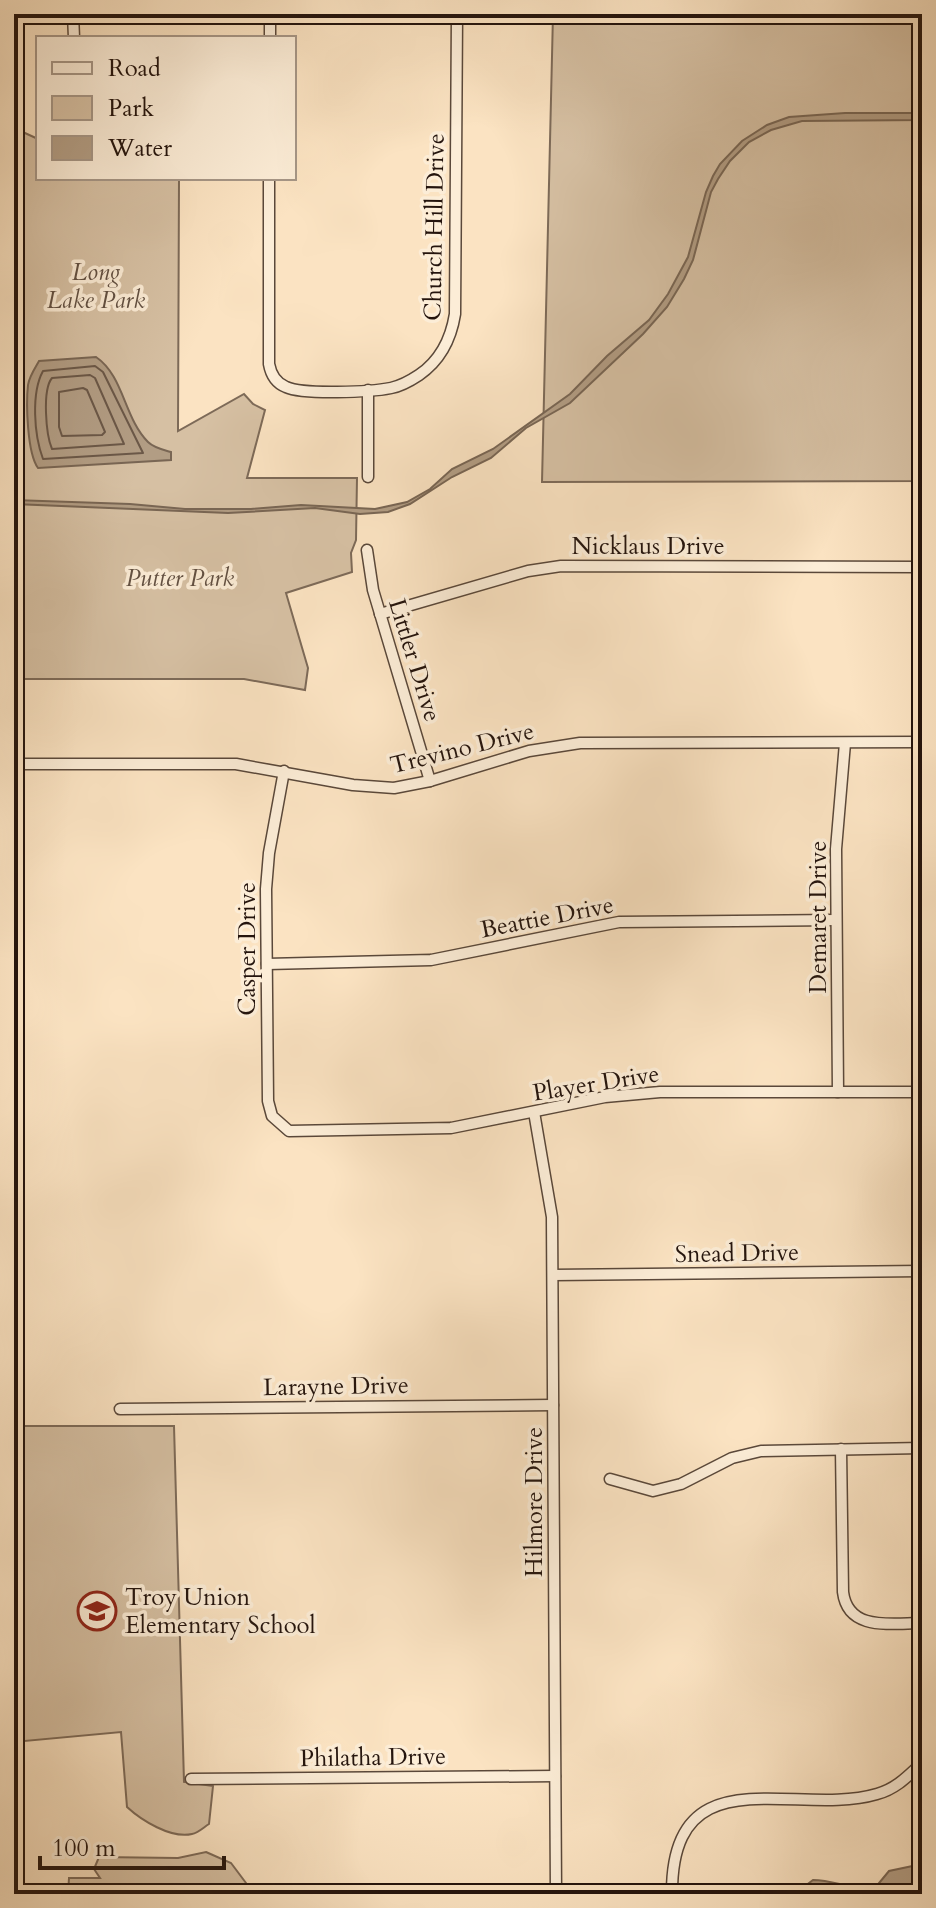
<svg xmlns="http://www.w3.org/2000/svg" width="936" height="1908" viewBox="0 0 936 1908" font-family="Cardo,serif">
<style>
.green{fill:#d6c0a3;stroke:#7d6a58;stroke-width:2}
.water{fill:#b29d84;stroke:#796654;stroke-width:2}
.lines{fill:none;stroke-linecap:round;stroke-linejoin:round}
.shore{stroke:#6b5848;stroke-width:2}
.street-casing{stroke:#5a483a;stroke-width:13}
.street{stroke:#fcedd7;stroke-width:10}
.labels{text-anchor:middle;stroke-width:7;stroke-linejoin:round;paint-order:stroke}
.street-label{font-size:24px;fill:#24140d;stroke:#fcedd7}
.park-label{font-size:24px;font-style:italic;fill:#625042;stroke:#fcedd7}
.poi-label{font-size:24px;fill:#24140d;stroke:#fcedd7;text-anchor:start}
</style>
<rect width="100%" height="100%" fill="#fbe3c2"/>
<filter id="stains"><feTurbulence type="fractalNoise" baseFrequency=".0025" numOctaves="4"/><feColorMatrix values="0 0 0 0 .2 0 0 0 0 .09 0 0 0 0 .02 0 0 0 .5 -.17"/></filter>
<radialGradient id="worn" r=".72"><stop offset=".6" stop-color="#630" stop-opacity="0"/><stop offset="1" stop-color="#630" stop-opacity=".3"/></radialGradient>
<!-- green -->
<g class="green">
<path d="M 553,14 L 922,14 L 922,481 L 542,482 Z"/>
<path d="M 14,128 L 38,139 L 38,178 L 179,178 L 178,431 L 244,394 L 253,404 L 265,410 L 247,478 L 357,478 L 356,540 L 351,553 L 352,572 L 286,593 L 308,668 L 305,690 L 244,679 L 14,679 Z"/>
<path d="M 14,1426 L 174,1426 L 184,1782 L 213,1786 L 209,1824 C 204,1827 198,1833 192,1834 C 171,1839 141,1820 127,1807 L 121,1732 L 14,1742 Z"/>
<path d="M 206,1852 L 231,1863 L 246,1883 L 246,1894 L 68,1894 L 69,1878 L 100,1878 L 94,1869 L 99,1857 L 178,1858 Z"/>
</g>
<!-- water -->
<g class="water">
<path d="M 845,113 L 922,113 L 922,120 L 802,121 L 771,130 L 749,142 L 730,161 L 718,179 L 711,192 L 693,260 L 684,279 L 667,307 L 643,334 L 570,403 L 526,428 L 491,458 L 452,477 L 410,504 L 388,512 L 360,514 L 315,508 L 228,513 L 14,504 L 14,500 L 130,504 L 185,509 L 251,509 L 301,505 L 375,509 L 407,502 L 430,489 L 452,469 L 493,449 L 570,394 L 607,356 L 649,320 L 668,294 L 688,257 L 706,192 L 713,176 L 720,164 L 742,141 L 767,125 L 789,117 Z"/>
<path d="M 96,357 C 124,376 124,418 148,442 C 154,448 164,450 171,452 L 171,460 L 38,468 C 27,453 26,403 28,385 C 29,377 35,368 39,361 Z"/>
<path d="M 922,1864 L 922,1890 L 917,1894 L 801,1894 L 804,1887 L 813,1880 C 835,1880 853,1891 875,1888 L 889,1871 Z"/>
</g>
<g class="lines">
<!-- shore -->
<g class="shore">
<path d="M 95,366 L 103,372 L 143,453 L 43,459 C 34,435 31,393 43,371 Z"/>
<path d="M 90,375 L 95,378 L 124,444 L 52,449 C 46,435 42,390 52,378 Z"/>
<path d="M 83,388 L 87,390 L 105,432 L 102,435 L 62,436 L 59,427 L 59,392 Z"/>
</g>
<defs>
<g id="street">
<path d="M 73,14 L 74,38"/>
<path d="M 270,38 L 270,14"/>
<path d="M 269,178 L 269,364 C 271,375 276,383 286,387 C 303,395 371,392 391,388 C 401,386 410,381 419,375 C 441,360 451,339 455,314 L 457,14"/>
<path d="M 368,390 L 368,477"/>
<path d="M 367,550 L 373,590 L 430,781"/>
<path d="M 380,614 L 528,571 L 561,566 L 922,567"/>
<path d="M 14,764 L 236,764 L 353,785 L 394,788 L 430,781 L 529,751 L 580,743 L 922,742"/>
<path d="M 284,771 L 269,853 L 266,889 L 268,1101 L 272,1116 L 289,1131 L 451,1128 L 605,1097 L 660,1092 L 922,1092"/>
<path d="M 267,964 L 431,960 L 619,922 L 836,920"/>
<path d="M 838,1092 L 836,849 L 845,743"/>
<path d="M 534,1112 L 552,1217 L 556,1894"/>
<path d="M 553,1275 L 922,1271"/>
<path d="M 120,1409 L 553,1405"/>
<path d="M 841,1449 L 843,1592 C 848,1632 892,1623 922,1623"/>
<path d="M 610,1479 L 653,1491 L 681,1484 L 732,1458 L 761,1451 L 922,1448"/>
<path d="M 191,1779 L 555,1776"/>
<path d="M 672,1894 C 671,1752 796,1818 877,1794 C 896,1789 908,1776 922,1763"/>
</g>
</defs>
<!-- street casing -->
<use href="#street" class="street-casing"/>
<!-- street -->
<use href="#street" class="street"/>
</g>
<!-- icons -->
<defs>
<symbol id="school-ring" viewBox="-11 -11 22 22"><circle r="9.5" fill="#fcedd7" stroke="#8f2418" stroke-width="1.5"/><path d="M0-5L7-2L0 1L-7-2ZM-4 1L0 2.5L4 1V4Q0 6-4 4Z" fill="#8f2418"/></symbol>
</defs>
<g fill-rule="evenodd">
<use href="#school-ring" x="75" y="1589" width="44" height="44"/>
</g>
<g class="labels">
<!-- street labels -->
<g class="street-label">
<text transform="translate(434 227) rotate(-89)" y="8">Church Hill Drive</text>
<text x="648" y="554">Nicklaus Drive</text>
<text transform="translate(415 660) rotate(73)" y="8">Littler Drive</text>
<text transform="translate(462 748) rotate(-14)" y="8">Trevino Drive</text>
<text transform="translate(547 917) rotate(-11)" y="8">Beattie Drive</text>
<text transform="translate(818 917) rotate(-90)" y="8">Demaret Drive</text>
<text transform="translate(247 949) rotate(-90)" y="8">Casper Drive</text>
<text transform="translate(596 1083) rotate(-9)" y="8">Player Drive</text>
<text transform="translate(737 1253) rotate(-1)" y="8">Snead Drive</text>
<text transform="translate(336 1386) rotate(-1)" y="8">Larayne Drive</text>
<text transform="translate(534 1502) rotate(-90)" y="8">Hilmore Drive</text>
<text transform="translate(373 1757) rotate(-1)" y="8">Philatha Drive</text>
</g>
<!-- park labels -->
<g class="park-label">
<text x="96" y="280">Long<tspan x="96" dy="28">Lake Park</tspan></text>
<text x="180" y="586">Putter Park</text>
</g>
<!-- poi labels -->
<g class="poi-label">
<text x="125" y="1605">Troy Union<tspan x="125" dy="28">Elementary School</tspan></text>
</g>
</g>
<!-- margin -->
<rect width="936" height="1908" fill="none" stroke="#fbe3c2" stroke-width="48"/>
<rect x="16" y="16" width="904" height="1876" fill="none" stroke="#24140d" stroke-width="4"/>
<rect x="24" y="24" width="888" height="1860" fill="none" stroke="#24140d" stroke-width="2"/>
<!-- legend -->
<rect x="36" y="36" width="260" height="144" fill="#fcedd7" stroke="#a69686" stroke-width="2"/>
<rect x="52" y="62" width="40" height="12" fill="#fcedd7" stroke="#a69686" stroke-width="2"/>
<text x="108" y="76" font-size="24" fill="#24140d">Road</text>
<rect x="52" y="96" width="40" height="24" fill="#d6c0a3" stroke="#a69686" stroke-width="2"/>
<text x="108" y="116" font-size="24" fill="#24140d">Park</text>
<rect x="52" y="136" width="40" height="24" fill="#b29d84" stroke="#a69686" stroke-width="2"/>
<text x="108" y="156" font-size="24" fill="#24140d">Water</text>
<!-- scale -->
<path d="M40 1856v12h184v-12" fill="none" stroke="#24140d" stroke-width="4"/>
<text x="52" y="1856" font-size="24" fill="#24140d" stroke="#fcedd7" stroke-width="6" paint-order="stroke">100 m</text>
<rect width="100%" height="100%" filter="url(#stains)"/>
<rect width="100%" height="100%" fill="url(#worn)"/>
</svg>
